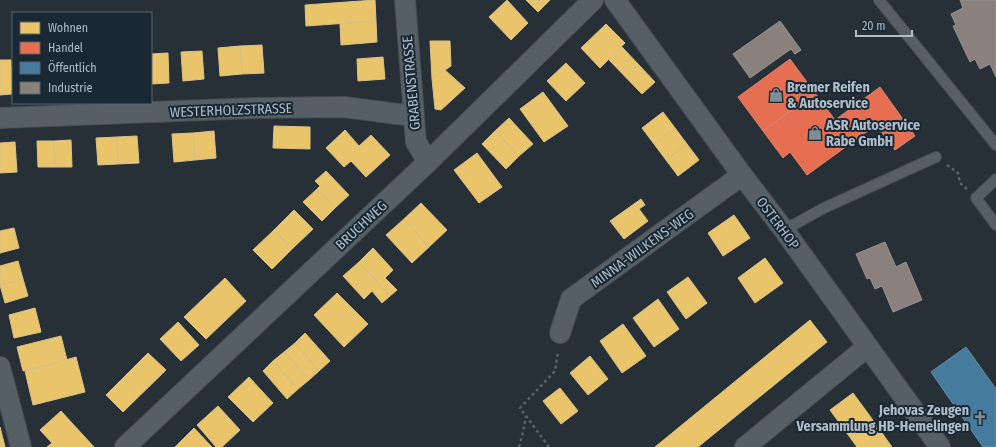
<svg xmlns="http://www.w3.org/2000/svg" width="996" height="447" viewBox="0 0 996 447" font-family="'Fira Sans Condensed',sans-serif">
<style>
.homes{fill:#e9c46a;stroke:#d8c287}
.shops{fill:#e76f51;stroke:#d68775}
.public{fill:#457b9d;stroke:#658faa}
.industry{fill:#8a817c;stroke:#959393}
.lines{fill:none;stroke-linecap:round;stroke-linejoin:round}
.service-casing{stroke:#464c52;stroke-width:12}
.minor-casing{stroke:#464c52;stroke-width:22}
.path{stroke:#5a6268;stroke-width:2.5;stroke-dasharray:3 3;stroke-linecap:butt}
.service{stroke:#575f66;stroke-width:10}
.minor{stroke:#575f66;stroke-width:20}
.labels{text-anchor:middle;stroke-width:4;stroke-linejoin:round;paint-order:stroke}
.street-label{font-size:14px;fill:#b0beca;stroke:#1a2833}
.poi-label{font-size:14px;font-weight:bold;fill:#b0beca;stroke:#1a2833;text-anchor:start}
</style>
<rect width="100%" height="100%" fill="#273037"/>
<!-- homes -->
<g class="homes">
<path d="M 375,0 L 376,21 L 306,26 L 305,5 Z"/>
<path d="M 507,0 L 528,23 L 511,40 L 489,17 Z"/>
<path d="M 526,0 L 550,0 L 538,12 Z"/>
<path d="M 376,21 L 377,42 L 341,45 L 340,24 Z"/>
<path d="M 606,24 L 625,43 L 600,68 L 581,48 Z"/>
<path d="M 430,41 L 450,41 L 451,66 L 432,79 Z"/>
<path d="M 262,45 L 264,73 L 242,74 L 240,46 Z"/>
<path d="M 240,46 L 242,74 L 220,76 L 218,48 Z"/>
<path d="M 622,47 L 655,82 L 642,94 L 609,60 Z"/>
<path d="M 202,51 L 204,79 L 183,81 L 181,52 Z"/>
<path d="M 168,53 L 169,83 L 151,84 L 151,54 Z"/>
<path d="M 383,57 L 385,79 L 358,81 L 357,59 Z"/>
<path d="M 0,60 L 11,60 L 12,94 L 0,95 Z"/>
<path d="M 566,63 L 585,83 L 566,101 L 547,81 Z"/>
<path d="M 11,68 L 13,68 L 13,94 L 12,94 Z"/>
<path d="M 445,70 L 465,88 L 441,110 L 435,109 L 432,79 Z"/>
<path d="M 543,92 L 568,126 L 544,142 L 520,109 Z"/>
<path d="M 663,112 L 675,128 L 654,144 L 642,128 Z"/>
<path d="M 509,118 L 533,144 L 519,156 L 495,131 Z"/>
<path d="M 274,126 L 310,127 L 310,149 L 273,148 Z"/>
<path d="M 675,128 L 687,144 L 666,160 L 654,144 Z"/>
<path d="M 345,130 L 359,146 L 371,135 L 390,155 L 366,177 L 351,161 L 344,167 L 326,148 Z"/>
<path d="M 214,131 L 216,158 L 195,160 L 193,133 Z"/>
<path d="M 495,131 L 519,156 L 506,169 L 482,144 Z"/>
<path d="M 193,133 L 195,160 L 174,162 L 172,134 Z"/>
<path d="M 137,136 L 139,163 L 118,164 L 117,137 Z"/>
<path d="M 117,137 L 118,164 L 98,165 L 96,138 Z"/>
<path d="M 71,140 L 72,167 L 55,167 L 54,141 Z"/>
<path d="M 37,141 L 54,141 L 55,167 L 38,167 Z"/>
<path d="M 15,142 L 17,172 L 0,173 L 0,143 Z"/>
<path d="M 687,144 L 699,160 L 678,176 L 666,160 Z"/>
<path d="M 477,153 L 502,187 L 479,203 L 454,170 Z"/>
<path d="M 326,171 L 349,195 L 335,208 L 317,189 L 320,186 L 315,181 Z"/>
<path d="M 317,189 L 335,208 L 322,221 L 303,202 Z"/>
<path d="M 641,199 L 645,205 L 639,209 L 648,221 L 624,239 L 610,221 Z"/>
<path d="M 421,203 L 447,230 L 429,247 L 404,219 Z"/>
<path d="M 294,210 L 313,229 L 292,249 L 274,230 Z"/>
<path d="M 734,215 L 750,238 L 723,256 L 708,233 Z"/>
<path d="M 404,219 L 429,247 L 412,263 L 386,235 Z"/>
<path d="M 14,228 L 19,248 L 0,253 L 0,231 Z"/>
<path d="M 274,230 L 292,249 L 272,269 L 253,250 Z"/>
<path d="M 373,248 L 393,270 L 385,278 L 397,290 L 390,296 L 359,262 Z"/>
<path d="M 765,258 L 783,283 L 755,303 L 738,278 Z"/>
<path d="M 18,261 L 23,279 L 0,285 L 0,266 Z"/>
<path d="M 359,262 L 390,296 L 382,303 L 372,291 L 364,299 L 343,276 Z"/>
<path d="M 688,277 L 707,303 L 686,319 L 667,292 Z"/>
<path d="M 225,278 L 246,301 L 206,339 L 184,317 Z"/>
<path d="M 23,279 L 28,296 L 5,303 L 0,285 Z"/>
<path d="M 337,293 L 368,324 L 344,347 L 314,315 Z"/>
<path d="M 658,299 L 679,329 L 654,347 L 633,318 Z"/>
<path d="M 35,308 L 41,332 L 14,338 L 9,315 Z"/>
<path d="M 810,320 L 827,342 L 698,447 L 655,447 Z"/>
<path d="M 178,322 L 199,345 L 181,361 L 160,339 Z"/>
<path d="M 623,324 L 646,356 L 622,373 L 600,341 Z"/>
<path d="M 305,333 L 330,361 L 319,371 L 295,343 Z"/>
<path d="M 61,336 L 67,360 L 23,371 L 17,347 Z"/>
<path d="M 295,343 L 319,371 L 309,380 L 284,352 Z"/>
<path d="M 284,352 L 309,380 L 298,389 L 273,361 Z"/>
<path d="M 148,353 L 166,370 L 123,412 L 106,395 Z"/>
<path d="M 590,356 L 608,379 L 588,395 L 570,373 Z"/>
<path d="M 76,357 L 85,392 L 33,405 L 25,371 Z"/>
<path d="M 273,361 L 298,389 L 287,399 L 263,371 Z"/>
<path d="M 249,377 L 273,403 L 253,422 L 228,397 Z"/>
<path d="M 560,388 L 578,411 L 561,424 L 543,401 Z"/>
<path d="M 853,393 L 867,412 L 892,447 L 857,447 L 830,410 Z"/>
<path d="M 218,406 L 240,430 L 222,447 L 216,447 L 197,425 Z"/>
<path d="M 61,411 L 94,447 L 47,447 L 52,443 L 40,430 Z"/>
<path d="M 0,427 L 5,447 L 0,447 Z"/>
<path d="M 194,428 L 212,447 L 175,447 Z"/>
</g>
<!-- shops -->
<g class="shops">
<path d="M 790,59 L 815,93 L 763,131 L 738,97 Z"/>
<path d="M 880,87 L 915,136 L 895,150 L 876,125 L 807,175 L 790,152 L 783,158 L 763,131 L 815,93 L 835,120 Z"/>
</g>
<!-- public -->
<path class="public" d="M 966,347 L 996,389 L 996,447 L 983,447 L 931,372 Z"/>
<!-- industry -->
<g class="industry">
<path d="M 960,0 L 996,0 L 996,77 L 990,64 L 980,69 L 975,59 L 970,62 L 953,26 L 956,25 L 951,14 L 963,8 Z"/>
<path d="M 780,21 L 801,50 L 795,54 L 791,49 L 750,78 L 733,54 Z"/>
<path d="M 885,242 L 896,267 L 906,262 L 922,300 L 893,312 L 882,286 L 875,289 L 870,278 L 867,279 L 856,254 Z"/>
</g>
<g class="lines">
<defs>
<g id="service">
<path d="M 879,0 L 996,145"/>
<path d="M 996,179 L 976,198 L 996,225"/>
<path d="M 784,230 L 824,208 L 936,157"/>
</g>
<g id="minor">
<path d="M 405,0 L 416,142 L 428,162"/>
<path d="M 615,0 L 742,175 L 784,230 L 940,447"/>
<path d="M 0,118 L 255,108 L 344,107 L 413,116"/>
<path d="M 560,333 L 571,299 L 742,175"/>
<path d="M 0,367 L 21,447"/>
<path d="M 125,447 L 428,162 L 593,0"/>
<path d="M 745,447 L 867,347"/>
</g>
</defs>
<!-- service casing -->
<use href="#service" class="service-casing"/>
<!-- minor casing -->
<use href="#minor" class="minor-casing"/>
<!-- path -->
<g class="path">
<path d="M 947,165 L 958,173 L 960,183 L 967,189"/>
<path d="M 519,447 L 523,432 L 526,416"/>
<path d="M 549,447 L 520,408 L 555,371 L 558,352"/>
</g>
<!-- service -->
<use href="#service" class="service"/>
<!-- minor -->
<use href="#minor" class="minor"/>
</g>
<!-- icons -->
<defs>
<symbol id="shop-bare" viewBox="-9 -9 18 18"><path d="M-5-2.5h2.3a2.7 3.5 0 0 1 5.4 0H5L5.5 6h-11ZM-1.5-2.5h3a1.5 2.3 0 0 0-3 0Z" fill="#808c97" stroke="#1a2833" stroke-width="2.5" paint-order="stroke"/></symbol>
<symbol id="church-bare" viewBox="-9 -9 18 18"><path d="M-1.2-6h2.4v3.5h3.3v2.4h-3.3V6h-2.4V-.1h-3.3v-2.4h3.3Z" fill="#808c97" stroke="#1a2833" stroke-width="2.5" paint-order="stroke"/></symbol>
</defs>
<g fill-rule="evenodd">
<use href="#shop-bare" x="766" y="85" width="20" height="20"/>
<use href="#shop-bare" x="805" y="123" width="20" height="20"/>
<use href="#church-bare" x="970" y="408" width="20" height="20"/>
</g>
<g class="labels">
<!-- street labels -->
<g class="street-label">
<text transform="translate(411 83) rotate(-95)" y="5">GRABENSTRASSE</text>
<text transform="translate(231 110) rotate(-2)" y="5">WESTERHOLZSTRASSE</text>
<text transform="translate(778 223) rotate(53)" y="5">OSTERHOP</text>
<text transform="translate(361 225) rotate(-43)" y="5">BRUCHWEG</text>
<text transform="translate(642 248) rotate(-36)" y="5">MINNA-WILKENS-WEG</text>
</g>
<!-- poi labels -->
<g class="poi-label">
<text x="787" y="92">Bremer Reifen<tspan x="787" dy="16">&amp; Autoservice</tspan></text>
<text x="826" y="130">ASR Autoservice<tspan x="826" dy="16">Rabe GmbH</tspan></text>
<text x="969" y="415" text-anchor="end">Jehovas Zeugen<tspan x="969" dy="16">Versammlung HB-Hemelingen</tspan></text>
</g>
</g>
<!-- legend -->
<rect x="12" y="12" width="140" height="92" fill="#1a2833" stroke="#56646f"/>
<rect x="20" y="22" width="20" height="12" fill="#e9c46a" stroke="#56646f"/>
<text x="48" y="32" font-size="12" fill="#b0beca">Wohnen</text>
<rect x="20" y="42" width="20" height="12" fill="#e76f51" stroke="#56646f"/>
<text x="48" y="52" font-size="12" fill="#b0beca">Handel</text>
<rect x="20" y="62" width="20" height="12" fill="#457b9d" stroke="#56646f"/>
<text x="48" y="72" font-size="12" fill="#b0beca">Öffentlich</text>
<rect x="20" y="82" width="20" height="12" fill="#8a817c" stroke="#56646f"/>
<text x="48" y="92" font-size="12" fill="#b0beca">Industrie</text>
<!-- scale -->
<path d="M856 30v6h56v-6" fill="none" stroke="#b0beca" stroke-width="2"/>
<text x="862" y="30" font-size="12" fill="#b0beca" stroke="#1a2833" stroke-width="3" paint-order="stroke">20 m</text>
</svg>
